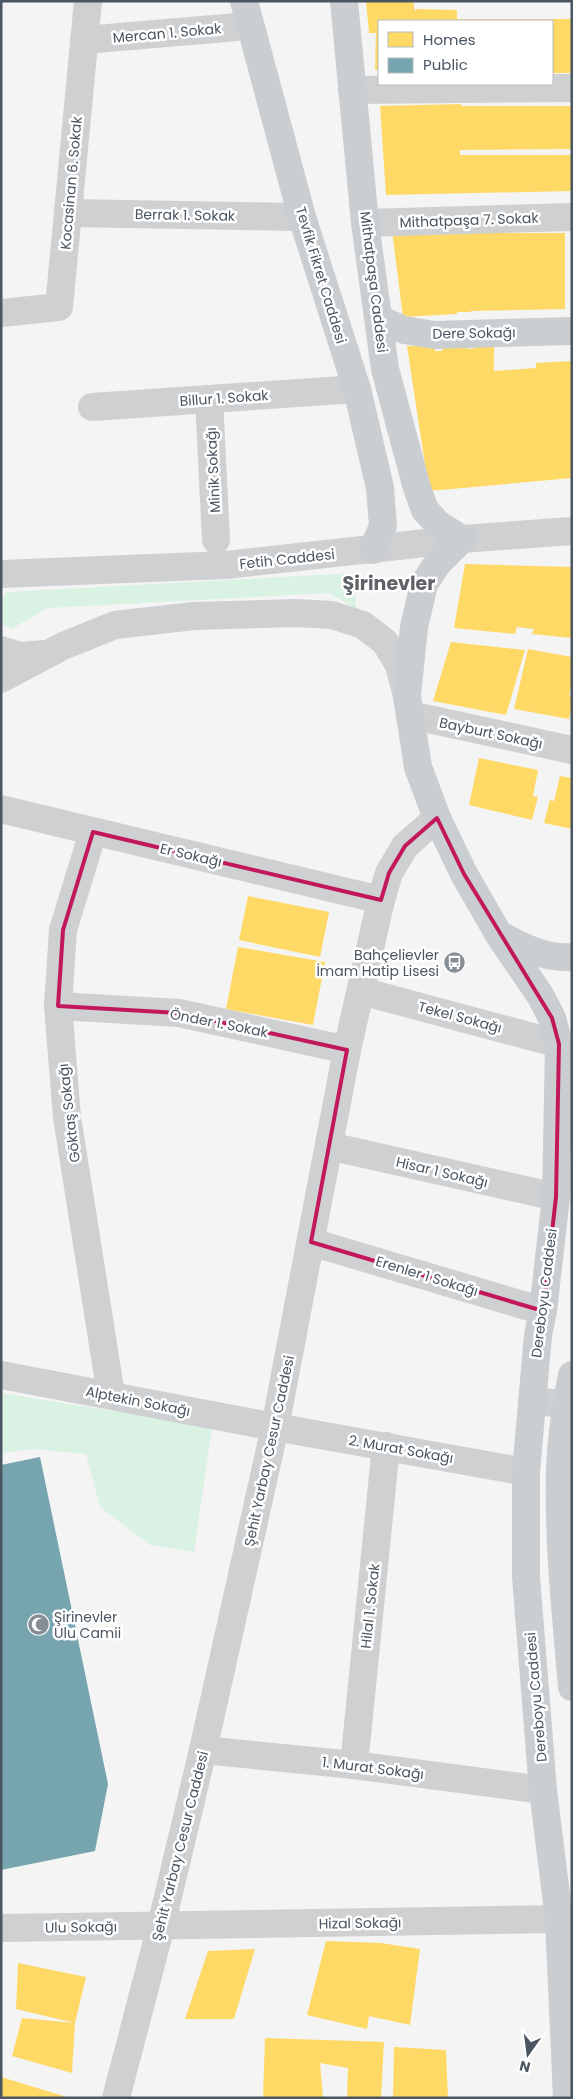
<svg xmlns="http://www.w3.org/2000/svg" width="573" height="2099" viewBox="0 0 573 2099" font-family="Poppins,sans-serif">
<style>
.green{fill:#d9f2e3}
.homes{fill:#ffd966}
.public{fill:#76a5af}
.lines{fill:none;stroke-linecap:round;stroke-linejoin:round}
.minor{stroke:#ced0d2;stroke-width:28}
.major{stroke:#caced1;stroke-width:28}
.marked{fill:none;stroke:#c2185b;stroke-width:4;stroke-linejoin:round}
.labels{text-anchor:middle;stroke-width:5;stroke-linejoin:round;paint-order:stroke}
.street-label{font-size:14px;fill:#4a5661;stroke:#fff}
.poi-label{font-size:14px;fill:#4a5661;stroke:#fff;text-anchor:end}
.district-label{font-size:19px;font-weight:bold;fill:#5f6368;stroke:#fff}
</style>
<rect width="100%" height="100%" fill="#f4f4f4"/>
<!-- green -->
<g class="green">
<path d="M 355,573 L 356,609 L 329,593 L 48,608 L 11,629 L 1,623 L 1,602 L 7,592 Z"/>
<path d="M 1,1393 L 212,1427 L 194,1552 L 150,1545 L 100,1507 L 86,1454 L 33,1449 L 1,1453 Z"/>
</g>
<!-- homes -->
<g class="homes">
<path d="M 366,1 L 413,1 L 415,11 L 417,9 L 457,10 L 457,19 L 572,19 L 572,73 L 552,73 L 552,21 L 379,21 L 379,70 L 375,70 L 376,33 L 369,33 Z"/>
<path d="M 461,104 L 461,106 L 572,106 L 572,149 L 460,150 L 460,155 L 572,155 L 572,191 L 386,195 L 380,106 Z"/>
<path d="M 392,231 L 455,233 L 565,233 L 565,309 L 471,311 L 471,312 L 457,312 L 457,314 L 403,317 Z"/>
<path d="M 407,346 L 435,346 L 435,351 L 442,351 L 442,346 L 473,349 L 474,346 L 494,346 L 494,371 L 536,368 L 536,363 L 572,361 L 572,478 L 429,491 Z"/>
<path d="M 465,564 L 572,567 L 572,638 L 532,634 L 534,629 L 517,627 L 515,634 L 454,628 Z"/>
<path d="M 451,642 L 525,650 L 506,715 L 433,701 Z"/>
<path d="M 528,649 L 572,657 L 572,681 L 569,695 L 572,696 L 572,703 L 569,719 L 514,709 Z"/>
<path d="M 479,758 L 538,770 L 533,796 L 538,797 L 532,820 L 469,805 Z"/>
<path d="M 560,776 L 572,778 L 572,829 L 544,823 L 550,800 L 554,801 Z"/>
<path d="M 248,896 L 329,912 L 320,957 L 239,940 Z"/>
<path d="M 238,947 L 325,962 L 313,1025 L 226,1009 Z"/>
<path d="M 326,1941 L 381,1943 L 420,1949 L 410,2025 L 369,2016 L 367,2029 L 307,2015 Z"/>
<path d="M 255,1949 L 234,2019 L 185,2019 L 208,1951 Z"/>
<path d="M 18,1963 L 86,1977 L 75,2023 L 72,2073 L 12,2056 L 22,2018 L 75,2023 L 16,2009 Z"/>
<path d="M 265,2038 L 384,2042 L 381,2098 L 347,2098 L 348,2068 L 320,2063 L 323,2098 L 263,2098 Z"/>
<path d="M 394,2047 L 446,2050 L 448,2098 L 393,2098 Z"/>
<path d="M 1,2077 L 67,2097 L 67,2098 L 1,2098 Z"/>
</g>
<!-- public -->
<path class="public" d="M 40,1457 L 108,1784 L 95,1851 L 1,1870 L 1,1465 Z"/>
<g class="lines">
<!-- minor -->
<g class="minor">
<path d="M 84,40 L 249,26"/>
<path d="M 352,90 L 572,88"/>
<path d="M 68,213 L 302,217"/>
<path d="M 365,223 L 572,217"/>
<path d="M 1,313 L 59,307 L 88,1"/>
<path d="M 209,399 L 216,540"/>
<path d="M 92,407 L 357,389"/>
<path d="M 1,574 L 226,565 L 462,539 L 572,531"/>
<path d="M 1,650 L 20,656 L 46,654"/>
<path d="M 1,679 L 63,646 L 115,625 L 194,616 L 296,613 L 332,615 L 363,625 L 385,642 L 399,665 L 407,696"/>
<path d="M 410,715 L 572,750"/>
<path d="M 1,809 L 381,900"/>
<path d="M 93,832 L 63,930 L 58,1006 L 67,1117 L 111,1395"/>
<path d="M 361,991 L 559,1044"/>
<path d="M 58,1006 L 179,1013 L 347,1050"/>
<path d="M 329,1146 L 556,1197"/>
<path d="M 311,1242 L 543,1311"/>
<path d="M 1,1375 L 275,1427 L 526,1472"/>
<path d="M 532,1400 L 572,1406"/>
<path d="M 203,1750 L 354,1765 L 543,1790"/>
<path d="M 354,1765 L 386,1446"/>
<path d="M 1,1928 L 559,1919"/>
<path d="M 116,2098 L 161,1926 L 203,1750 L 275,1427 L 347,1050 L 381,900 L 389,873 L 405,846 L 437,818"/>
</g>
<!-- major -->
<g class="major">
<path d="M 244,1 L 302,217 L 357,389 L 380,488 L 383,526 L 373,550"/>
<path d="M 344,1 L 365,223 L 385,369 L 417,488 L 425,510 L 438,524 L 462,539 L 437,564 L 424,584 L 414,627 L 407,696 L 418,767 L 437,818 L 464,874 L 499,935 L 540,995 L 552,1018 L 559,1044 L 556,1197 L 543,1311 L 538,1335 L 526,1472 L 526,1577 L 543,1790 L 559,1919 L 567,2098"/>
<path d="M 379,319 L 404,330 L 434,335 L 572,331"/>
<path d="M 500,935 C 523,947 545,959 572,957"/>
<path d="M 572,1375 C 566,1406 561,1438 560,1470 C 558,1542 566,1615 572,1687"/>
</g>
</g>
<!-- marked area -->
<path class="marked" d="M 437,818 L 464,874 L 552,1018 L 559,1044 L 556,1197 L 543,1311 L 311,1242 L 347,1050 L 179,1013 L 58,1006 L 63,930 L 93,832 L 381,900 L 389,873 L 405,846 Z"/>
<!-- icons -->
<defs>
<symbol id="bus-disc" viewBox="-11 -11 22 22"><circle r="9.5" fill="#868d94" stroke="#fff"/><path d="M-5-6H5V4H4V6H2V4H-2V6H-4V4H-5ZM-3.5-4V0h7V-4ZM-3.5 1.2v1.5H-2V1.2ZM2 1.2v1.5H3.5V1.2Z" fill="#fff"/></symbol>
<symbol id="mosque-disc" viewBox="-11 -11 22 22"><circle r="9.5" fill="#868d94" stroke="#fff"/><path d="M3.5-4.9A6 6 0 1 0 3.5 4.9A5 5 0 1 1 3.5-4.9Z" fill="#fff"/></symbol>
</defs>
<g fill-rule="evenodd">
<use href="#bus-disc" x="442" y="950" width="25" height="25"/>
<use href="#mosque-disc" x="26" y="1612" width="25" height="25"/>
</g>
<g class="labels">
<!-- street labels -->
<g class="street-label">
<text transform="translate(167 33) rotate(-5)" y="5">Mercan 1. Sokak</text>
<text transform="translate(71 183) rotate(-85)" y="5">Kocasinan 6. Sokak</text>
<text transform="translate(185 215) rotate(1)" y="5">Berrak 1. Sokak</text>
<text transform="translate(469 220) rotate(-2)" y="5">Mithatpaşa 7. Sokak</text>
<text transform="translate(321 275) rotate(73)" y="5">Tevfik Fikret Caddesi</text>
<text transform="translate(374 282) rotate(83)" y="5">Mithatpaşa Caddesi</text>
<text transform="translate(474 333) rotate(-1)" y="5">Dere Sokağı</text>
<text transform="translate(224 398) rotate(-4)" y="5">Billur 1. Sokak</text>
<text transform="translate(213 470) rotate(-93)" y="5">Minik Sokağı</text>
<text transform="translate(287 559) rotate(-6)" y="5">Fetih Caddesi</text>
<text transform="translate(491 733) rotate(12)" y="5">Bayburt Sokağı</text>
<text transform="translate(191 855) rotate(13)" y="5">Er Sokağı</text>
<text transform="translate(460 1017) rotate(15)" y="5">Tekel Sokağı</text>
<text transform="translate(219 1023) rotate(11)" y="5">Önder 1. Sokak</text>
<text transform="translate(69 1113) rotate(-97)" y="5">Göktaş Sokağı</text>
<text transform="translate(442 1172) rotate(13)" y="5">Hisar 1 Sokağı</text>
<text transform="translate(427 1276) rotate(17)" y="5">Erenler 1 Sokağı</text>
<text transform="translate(544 1293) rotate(-83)" y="5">Dereboyu Caddesi</text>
<text transform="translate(138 1401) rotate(11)" y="5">Alptekin Sokağı</text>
<text transform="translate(401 1449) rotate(10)" y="5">2. Murat Sokağı</text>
<text transform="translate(269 1451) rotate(-78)" y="5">Şehit Yarbay Cesur Caddesi</text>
<text transform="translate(370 1606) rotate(-84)" y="5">Hilal 1. Sokak</text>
<text transform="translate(536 1697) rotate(-95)" y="5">Dereboyu Caddesi</text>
<text transform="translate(373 1768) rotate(7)" y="5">1. Murat Sokağı</text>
<text transform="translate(180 1846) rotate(-76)" y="5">Şehit Yarbay Cesur Caddesi</text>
<text transform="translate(360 1923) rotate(-1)" y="5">Hizal Sokağı</text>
<text transform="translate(81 1927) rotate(-1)" y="5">Ulu Sokağı</text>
</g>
<!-- poi labels -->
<g class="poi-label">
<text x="439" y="960">Bahçelievler<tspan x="439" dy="16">İmam Hatip Lisesi</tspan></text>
<text x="54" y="1622" text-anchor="start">Şirinevler<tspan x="54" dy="16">Ulu Camii</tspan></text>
</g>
<!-- district labels -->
<g class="district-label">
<text x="389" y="590">Şirinevler</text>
</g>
</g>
<!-- border -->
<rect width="573" height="2099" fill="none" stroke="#4a5661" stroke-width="5"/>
<!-- legend -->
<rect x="378" y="20" width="175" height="65" fill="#ffffff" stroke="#b7bbc0"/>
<rect x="388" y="32" width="25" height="15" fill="#ffd966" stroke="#b7bbc0"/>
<text x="423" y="45" font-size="15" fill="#4a5661">Homes</text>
<rect x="388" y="58" width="25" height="15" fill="#76a5af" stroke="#b7bbc0"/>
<text x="423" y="70" font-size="15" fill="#4a5661">Public</text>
<!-- north arrow -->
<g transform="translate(528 2054) rotate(194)" stroke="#ffffff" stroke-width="4" paint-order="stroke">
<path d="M0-4L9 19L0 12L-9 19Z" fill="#4a5661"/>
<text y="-8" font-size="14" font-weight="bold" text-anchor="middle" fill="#4a5661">N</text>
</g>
</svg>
